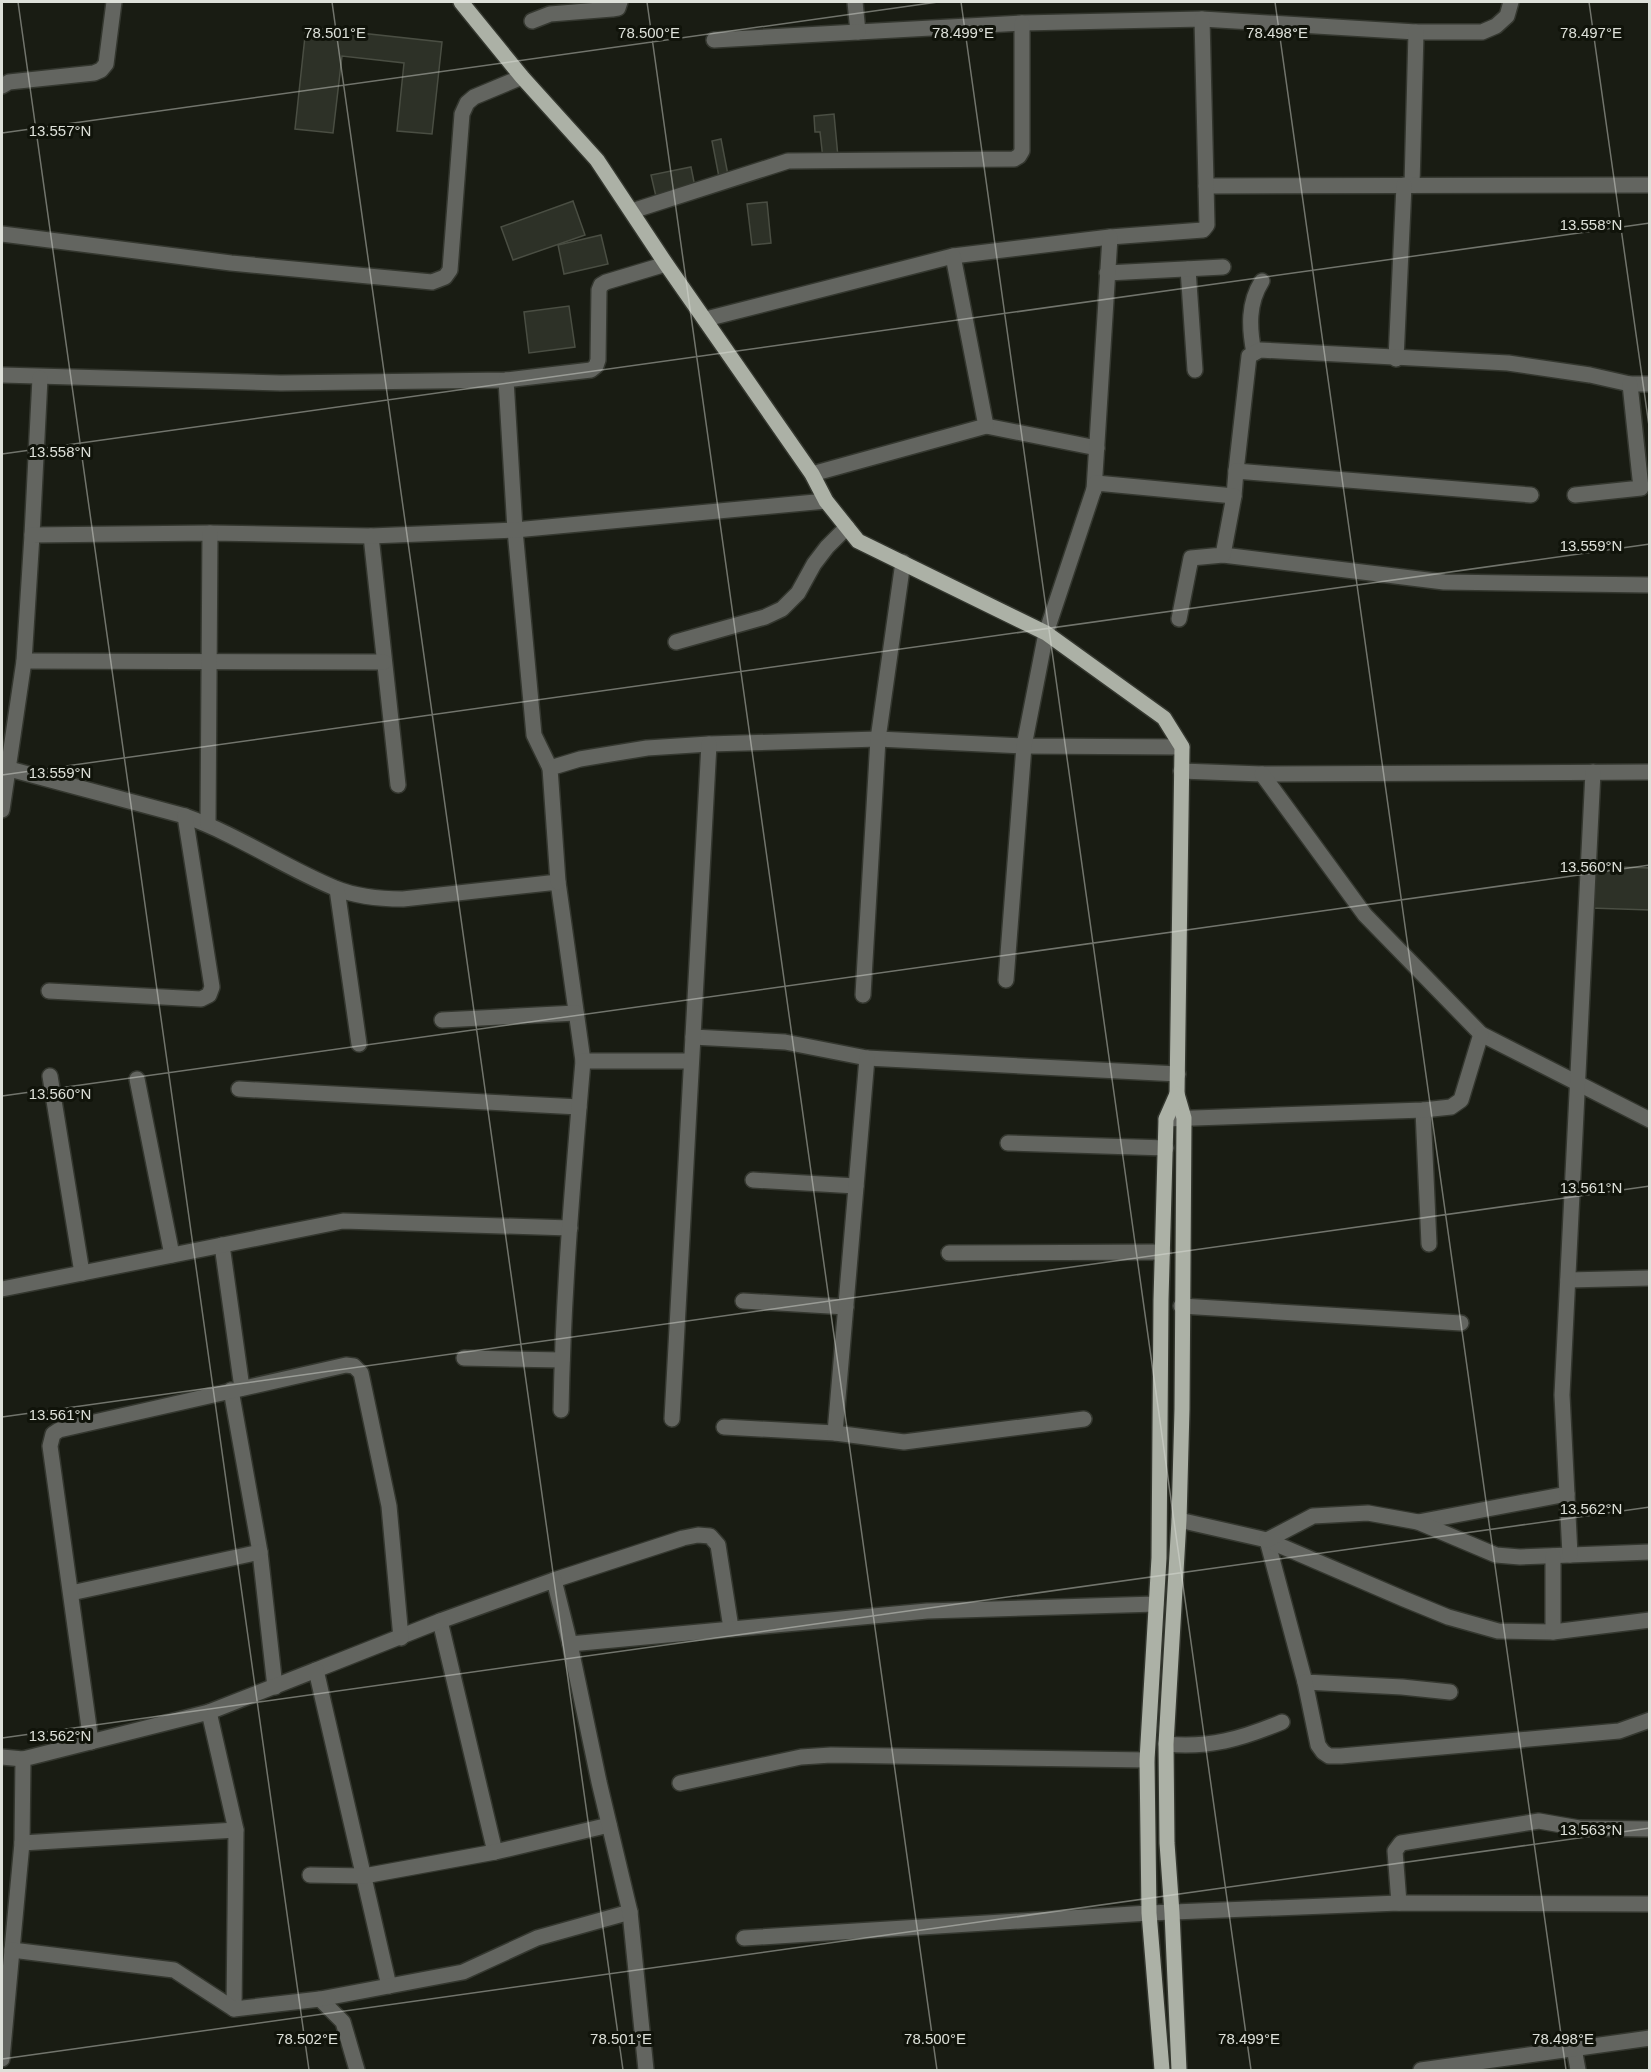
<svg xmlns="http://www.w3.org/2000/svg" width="1651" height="2072" viewBox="0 0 1651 2072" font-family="Helvetica,sans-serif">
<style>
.building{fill:#2d3127;stroke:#4a4e43;stroke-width:1.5}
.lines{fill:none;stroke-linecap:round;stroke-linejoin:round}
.minor-casing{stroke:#34372f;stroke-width:18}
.major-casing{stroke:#34372f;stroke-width:18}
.minor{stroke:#636560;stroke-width:15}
.major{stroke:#acb1a6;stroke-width:15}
.ticks{fill:none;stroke:#dde0d9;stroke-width:1.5;stroke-opacity:0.45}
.ticks-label{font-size:15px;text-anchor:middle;fill:#dde0d9;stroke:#10130a;stroke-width:6;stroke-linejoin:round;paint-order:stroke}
</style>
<rect width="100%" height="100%" fill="#191c13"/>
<!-- building -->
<g class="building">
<path d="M 306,27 L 442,42 L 432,134 L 397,131 L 404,63 L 342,56 L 333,133 L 295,129 Z"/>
<path d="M 834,114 L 838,157 L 823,159 L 820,132 L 815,132 L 814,116 Z"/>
<path d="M 721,139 L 728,175 L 719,177 L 712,141 Z"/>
<path d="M 691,167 L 697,197 L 658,205 L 651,175 Z"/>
<path d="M 573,201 L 585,235 L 513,260 L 501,227 Z"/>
<path d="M 767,202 L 771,243 L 752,245 L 747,204 Z"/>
<path d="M 601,235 L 608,264 L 564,274 L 558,245 Z"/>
<path d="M 569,306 L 575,347 L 529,353 L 524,312 Z"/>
<path d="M 1592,866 L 1650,868 L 1650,910 L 1590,908 Z"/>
</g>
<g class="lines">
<defs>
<g id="minor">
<path d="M 855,2 L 858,32 L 1022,23 L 1202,19 L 1416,32 L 1482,32 L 1496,26 L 1507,16 L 1511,2"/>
<path d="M 532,21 L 550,14 L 612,9 L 618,8 L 620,2"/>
<path d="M 714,40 L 858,32"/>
<path d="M 2,86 L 9,82 L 94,73 L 101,70 L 106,64 L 114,2"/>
<path d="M 1412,185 L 1416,32"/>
<path d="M 1206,186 L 1650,185"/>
<path d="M 632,211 L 788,161 L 1014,159 L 1019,156 L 1022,151 L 1022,23"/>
<path d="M 2,234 L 231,263 L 432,282 L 445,277 L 450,270 L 462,114 L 467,103 L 474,97 L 522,77"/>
<path d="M 1188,269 L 1195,370"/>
<path d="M 1107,273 L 1223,267"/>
<path d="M 706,319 L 953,256 L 1110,237 L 1203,230 L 1207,225 L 1202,19"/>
<path d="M 1254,353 C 1249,327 1248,303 1262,281"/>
<path d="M 1396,359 L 1404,185"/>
<path d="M 2,375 L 281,383 L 506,380 L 591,370 L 596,366 L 598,360 L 599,290 L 601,285 L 606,282 L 666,264"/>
<path d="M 506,380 L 515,530 L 534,735 L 550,768"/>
<path d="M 986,426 L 1097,448"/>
<path d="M 1236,471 L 1249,356 L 1260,350 L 1508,363 L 1590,375 L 1630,384 L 1650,384"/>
<path d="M 812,474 L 986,426 L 953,256"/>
<path d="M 1094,490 L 1110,237"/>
<path d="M 1575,495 L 1641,488 L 1630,384"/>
<path d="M 1234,496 L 1236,471 L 1531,495"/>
<path d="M 32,535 L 40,378"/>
<path d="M 371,536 L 398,785"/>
<path d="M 1223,555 L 1444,582 L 1650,585"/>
<path d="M 676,642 L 765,617 L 782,609 L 798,593 L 814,564 L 827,547 L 847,527"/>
<path d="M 24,661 L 384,662"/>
<path d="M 2,767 L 185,816 C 238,835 284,867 335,888 C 357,897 381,899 403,899 L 558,882 L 583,1061"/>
<path d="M 1181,771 L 1262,774 L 1650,772"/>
<path d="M 1262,774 L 1365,915 L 1481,1034 L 1650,1120"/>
<path d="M 2,810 L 24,661 L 32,535 L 210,533 L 371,536 L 515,530 L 826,501"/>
<path d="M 208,824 L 210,533"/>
<path d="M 558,882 L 550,768 L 580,759 L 647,748 L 709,744 L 878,739 L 1024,746 L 1182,747"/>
<path d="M 337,889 L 359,1044"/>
<path d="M 1006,980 L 1024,746 L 1046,633 L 1096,483 L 1234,496 L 1223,555 L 1191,558 L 1179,619"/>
<path d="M 49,991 L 201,999 L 209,995 L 212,987 L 185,816"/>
<path d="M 863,995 L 878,739 L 903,562"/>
<path d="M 442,1020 L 576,1013"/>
<path d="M 693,1037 L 785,1042 L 867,1058 L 1178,1074"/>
<path d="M 50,1076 L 82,1273"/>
<path d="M 137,1079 L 172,1255"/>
<path d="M 239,1089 L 579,1107"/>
<path d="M 1423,1110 L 1429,1244"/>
<path d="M 1166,1119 L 1423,1110 L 1451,1107 L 1461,1100 L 1481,1034"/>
<path d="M 1008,1143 L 1166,1148"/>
<path d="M 753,1180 L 856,1186"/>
<path d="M 222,1245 L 242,1388"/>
<path d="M 949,1253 L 1163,1252"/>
<path d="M 1568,1280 L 1650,1278"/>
<path d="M 2,1289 L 343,1221 L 570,1228"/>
<path d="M 743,1301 L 846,1307"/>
<path d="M 1181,1306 L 1461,1323"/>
<path d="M 464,1358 L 562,1360"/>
<path d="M 231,1390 L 260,1552 L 275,1687"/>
<path d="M 561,1410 C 563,1294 573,1177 583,1061 L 691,1061"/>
<path d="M 672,1419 L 709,744"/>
<path d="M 724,1427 L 835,1433 L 904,1442 L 1084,1419"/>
<path d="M 835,1433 L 867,1058"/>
<path d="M 1179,1520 L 1267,1540 L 1305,1682 L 1402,1687 L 1450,1692"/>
<path d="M 1418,1522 L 1567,1494"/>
<path d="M 1267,1540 L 1404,1599 L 1448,1617 L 1498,1631 L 1553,1632 L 1650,1620"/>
<path d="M 1267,1540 L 1313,1516 L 1368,1513 L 1418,1522 L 1496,1555 L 1520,1557 L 1650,1552"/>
<path d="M 1570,1555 L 1562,1395 L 1593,772"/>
<path d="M 1553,1556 L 1553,1632"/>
<path d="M 554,1580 L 683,1538 L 698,1535 L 710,1536 L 718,1545 L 731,1628"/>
<path d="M 71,1593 L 260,1552"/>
<path d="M 440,1621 L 495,1852"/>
<path d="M 316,1670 L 440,1621 L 554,1580 L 570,1644"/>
<path d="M 1305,1682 L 1318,1745 L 1323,1752 L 1329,1756 L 1341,1756 L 1619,1731 L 1650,1720"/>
<path d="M 209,1712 L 316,1670 L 389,1986"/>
<path d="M 91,1742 L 50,1446 L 53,1434 L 59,1430 L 346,1365 L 354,1366 L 361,1373 L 389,1506 L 401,1638"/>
<path d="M 1166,1744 C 1210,1748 1241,1739 1282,1722"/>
<path d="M 2,1757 L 23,1759"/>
<path d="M 680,1783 L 801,1757 L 831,1755 L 1147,1760"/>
<path d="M 22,1843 L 236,1830"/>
<path d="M 310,1875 L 364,1876 L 495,1852 L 609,1825"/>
<path d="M 1399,1903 L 1395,1851 L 1401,1843 L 1539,1821 L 1579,1828 L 1650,1829"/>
<path d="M 744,1938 L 1149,1913 L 1399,1903 L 1650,1904"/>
<path d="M 12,1950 L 22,1843 L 23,1759 L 209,1712 L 236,1830 L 234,2009"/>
<path d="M 320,1999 L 343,2022 L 357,2070"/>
<path d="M 1574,2048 L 1578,2070"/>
<path d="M 2,2059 L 12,1950 L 174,1970 L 234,2009 L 320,1999 L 463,1972 L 537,1938 L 630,1912"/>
<path d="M 646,2070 L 630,1912 L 599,1782 L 570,1644 L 927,1611 L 1156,1604"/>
<path d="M 1421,2070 L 1650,2038"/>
</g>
<g id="major">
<path d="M 461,2 L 522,77 L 597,160 L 666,264 L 812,474 L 826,501 L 858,541 L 1046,633 L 1164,718 L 1182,747 L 1177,1094 L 1184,1118 L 1182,1409 L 1179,1520 L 1166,1744 L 1167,1843 L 1172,1913 L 1179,2070"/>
<path d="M 1162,2070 L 1149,1913 L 1147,1760 L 1159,1558 L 1161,1300 L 1166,1119 L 1177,1094"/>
</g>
</defs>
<!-- minor casing -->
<use href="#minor" class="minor-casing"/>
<!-- major casing -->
<use href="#major" class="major-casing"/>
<!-- minor -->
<use href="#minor" class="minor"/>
<!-- major -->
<use href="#major" class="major"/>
</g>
<!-- ticks -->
<path class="ticks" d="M 18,2 L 309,2070M 332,2 L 623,2070M 647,2 L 937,2070M 961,2 L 1251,2070M 1275,2 L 1566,2070M 1589,2 L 1650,433M 2,133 L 938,2M 2,454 L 1650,223M 2,775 L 1650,544M 2,1096 L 1650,865M 2,1417 L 1650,1186M 2,1738 L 1650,1507M 2,2059 L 1650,1828"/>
<g class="ticks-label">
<text x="335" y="38">78.501°E</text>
<text x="649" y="38">78.500°E</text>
<text x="963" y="38">78.499°E</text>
<text x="1277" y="38">78.498°E</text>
<text x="1591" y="38">78.497°E</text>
<text x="60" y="136">13.557°N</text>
<text x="1591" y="230">13.558°N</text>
<text x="60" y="457">13.558°N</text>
<text x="1591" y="551">13.559°N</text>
<text x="60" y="778">13.559°N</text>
<text x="1591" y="872">13.560°N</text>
<text x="60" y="1099">13.560°N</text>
<text x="1591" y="1193">13.561°N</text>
<text x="60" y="1420">13.561°N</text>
<text x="1591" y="1514">13.562°N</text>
<text x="60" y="1741">13.562°N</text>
<text x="1591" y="1835">13.563°N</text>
<text x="307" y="2044">78.502°E</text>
<text x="621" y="2044">78.501°E</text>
<text x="935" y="2044">78.500°E</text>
<text x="1249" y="2044">78.499°E</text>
<text x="1563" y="2044">78.498°E</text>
</g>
<!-- border -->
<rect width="1651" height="2072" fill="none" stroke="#dde0d9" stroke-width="6"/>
</svg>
